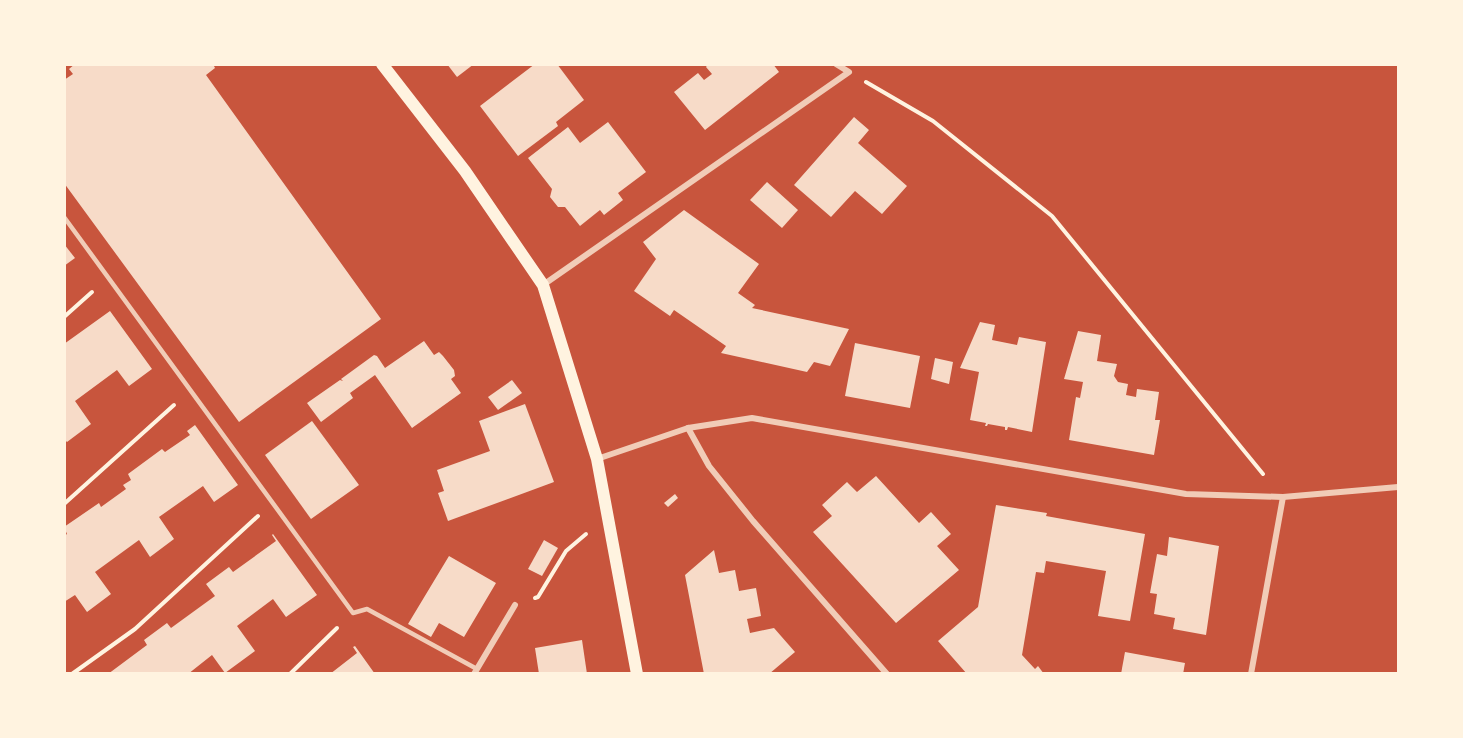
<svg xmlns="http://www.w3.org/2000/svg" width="1463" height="738" viewBox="0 0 1463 738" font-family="Lato,sans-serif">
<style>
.building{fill:#f7dbc8}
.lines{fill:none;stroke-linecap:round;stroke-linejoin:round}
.path{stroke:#fff3e0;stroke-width:4}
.service{stroke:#f1ccb7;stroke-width:4.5}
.minor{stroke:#f1ccb7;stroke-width:6}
.secondary{stroke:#fff3e0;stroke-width:12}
</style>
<rect width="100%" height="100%" fill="#c8553d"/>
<!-- building -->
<g class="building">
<path d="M 75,64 L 213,64 L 215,68 L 206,75 L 381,319 L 239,422 L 64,183 L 64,80 L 73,74 L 69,69 Z"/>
<path d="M 447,64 L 474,64 L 457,77 Z"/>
<path d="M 535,64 L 557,64 L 584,100 L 556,122 L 558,126 L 518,156 L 480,106 Z"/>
<path d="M 708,64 L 773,64 L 779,72 L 705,130 L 674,92 L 698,73 L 704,80 L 712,74 L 706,67 Z"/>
<path d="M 854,117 L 869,130 L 858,143 L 907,186 L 882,214 L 855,191 L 831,217 L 794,185 Z"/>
<path d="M 608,122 L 646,172 L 618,193 L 623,200 L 604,215 L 600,210 L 580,226 L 565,207 L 558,207 L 550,197 L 552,189 L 528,158 L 568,127 L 580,143 Z"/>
<path d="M 767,182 L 798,210 L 782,228 L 750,200 Z"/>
<path d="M 684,210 L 759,264 L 738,293 L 755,305 L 752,308 L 849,329 L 830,366 L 814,362 L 807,372 L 721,353 L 726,346 L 674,310 L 670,316 L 634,291 L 656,259 L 643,242 Z"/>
<path d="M 64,244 L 75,258 L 64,266 Z"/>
<path d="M 110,311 L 152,369 L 129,386 L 117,370 L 75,401 L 91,424 L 67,442 L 64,439 L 64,344 Z"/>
<path d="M 980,322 L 995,325 L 992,340 L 1017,345 L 1019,337 L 1046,342 L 1032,432 L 1008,427 L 1007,430 L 1005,430 L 1005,427 L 988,424 L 987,426 L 985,426 L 986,423 L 970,420 L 979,372 L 960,368 Z"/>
<path d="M 1078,331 L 1101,335 L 1097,361 L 1117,364 L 1114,376 L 1118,382 L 1128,384 L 1126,395 L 1136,397 L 1137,389 L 1159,392 L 1155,420 L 1160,420 L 1154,455 L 1069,440 L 1076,397 L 1080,398 L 1083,382 L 1064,379 Z"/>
<path d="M 424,341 L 434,355 L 439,352 L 443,356 L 454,370 L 455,376 L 451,379 L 461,393 L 412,428 L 375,375 L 350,393 L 353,398 L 321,422 L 307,403 L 340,380 L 343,381 L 341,379 L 374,355 L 377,356 L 385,368 Z"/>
<path d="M 855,343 L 920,356 L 910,408 L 845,396 Z"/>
<path d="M 935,358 L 953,362 L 949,384 L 931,379 Z"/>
<path d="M 512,380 L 522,393 L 498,410 L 488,397 Z"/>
<path d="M 525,404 L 554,482 L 448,521 L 438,493 L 444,491 L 437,470 L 490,451 L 479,421 Z"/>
<path d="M 312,421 L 359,485 L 311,519 L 265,455 Z"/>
<path d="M 195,425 L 238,485 L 214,502 L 203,486 L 159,517 L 174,539 L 150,557 L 139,540 L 95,572 L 111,594 L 87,612 L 75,595 L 64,602 L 64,536 L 67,534 L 64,527 L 99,503 L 101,507 L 126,489 L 123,485 L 131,480 L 128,474 L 162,449 L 165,452 L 190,435 L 187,431 Z"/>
<path d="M 876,476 L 919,523 L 931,512 L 951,534 L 937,546 L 959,570 L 896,623 L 813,532 L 832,516 L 822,505 L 847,482 L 857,492 Z"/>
<path d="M 675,494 L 678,498 L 668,507 L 664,503 Z"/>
<path d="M 996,505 L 1047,513 L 1046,516 L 1145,534 L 1130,621 L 1098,616 L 1106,571 L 1046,561 L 1044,573 L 1036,572 L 1022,655 L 1035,669 L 1038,666 L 1044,674 L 967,674 L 938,641 L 978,607 Z"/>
<path d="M 273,534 L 317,595 L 286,617 L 273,599 L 237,626 L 255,651 L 225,673 L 212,655 L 188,674 L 108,674 L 147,645 L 144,640 L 167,623 L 171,628 L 215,596 L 206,584 L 229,567 L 233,572 L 276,541 L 272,535 Z"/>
<path d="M 1169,537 L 1219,546 L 1206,635 L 1173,629 L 1175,618 L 1154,614 L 1157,594 L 1150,593 L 1157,554 L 1167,556 Z"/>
<path d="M 544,540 L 558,548 L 542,576 L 528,569 Z"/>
<path d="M 714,550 L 719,573 L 735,570 L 739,591 L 756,588 L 761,616 L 747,619 L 750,633 L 774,628 L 795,652 L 769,674 L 704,674 L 685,575 Z"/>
<path d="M 449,556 L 496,583 L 464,637 L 439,623 L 431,637 L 408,624 Z"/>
<path d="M 582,640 L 587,674 L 539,674 L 535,648 Z"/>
<path d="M 355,646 L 375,674 L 330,674 L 357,653 L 353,647 Z"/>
<path d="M 1125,652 L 1185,663 L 1183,674 L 1121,674 Z"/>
</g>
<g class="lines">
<!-- path -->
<g class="path">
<path d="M 866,82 L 933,121 L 1052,216 L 1263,474"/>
<path d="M 64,317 L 92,292"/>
<path d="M 64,504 L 174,405"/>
<path d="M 535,598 L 538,597 L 566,551 L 586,534"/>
<path d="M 72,674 L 135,629 L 258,516"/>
<path d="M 290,674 L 337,628"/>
</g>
<!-- service -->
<path class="service" d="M 64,217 L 353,613 L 367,609 L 477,669"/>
<!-- minor -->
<g class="minor">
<path d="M 543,285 L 849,72 L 836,64"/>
<path d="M 688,428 L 709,466 L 753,521 L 887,674"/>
<path d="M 597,459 L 688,428 L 752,418 L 1186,494 L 1283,497 L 1398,487"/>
<path d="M 474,674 L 515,605"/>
<path d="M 1251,674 L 1283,497"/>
</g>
<!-- secondary -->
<path class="secondary" d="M 382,64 L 465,171 L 543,285 L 597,459 L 637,674"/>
</g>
<!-- border -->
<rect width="1463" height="738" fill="none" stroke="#fff3e0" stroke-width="132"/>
</svg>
